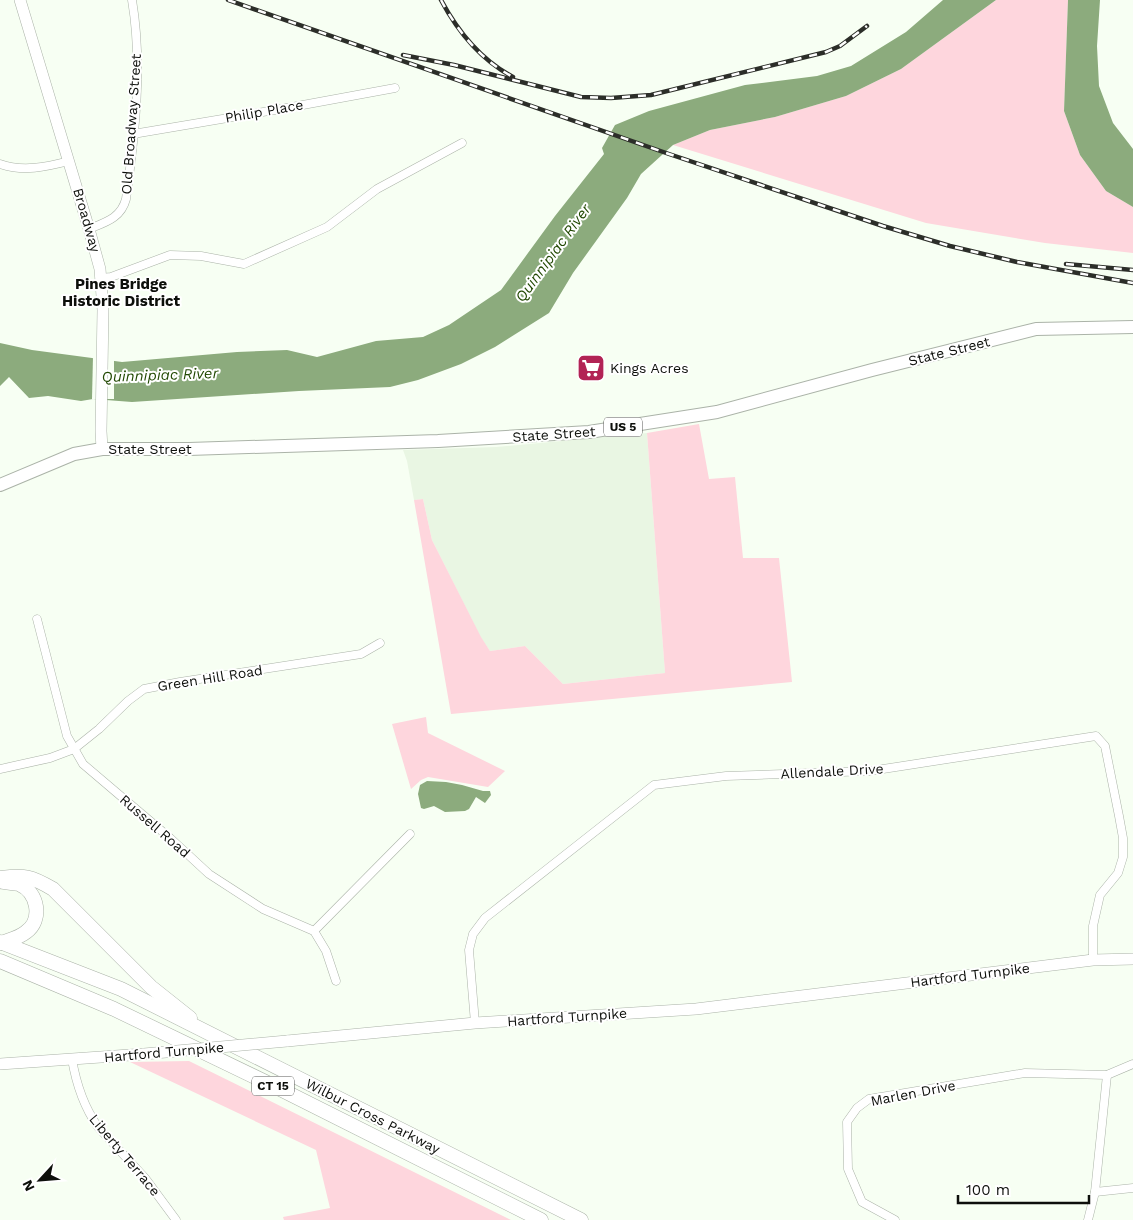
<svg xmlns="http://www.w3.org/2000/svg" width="1133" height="1220" viewBox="0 0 1133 1220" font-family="'Work Sans',sans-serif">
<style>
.built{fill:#e9f6e3}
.green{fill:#fed6dd}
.water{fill:#8cab7d}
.pier{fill:#f7fff3}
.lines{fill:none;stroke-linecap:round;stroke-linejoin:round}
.minor-casing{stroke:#abb3a8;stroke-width:9}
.secondary-casing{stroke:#abb3a8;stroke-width:12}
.primary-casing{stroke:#abb3a8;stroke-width:14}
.motorway-casing{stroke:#abb3a8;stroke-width:15}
.minor{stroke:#fff;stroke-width:8}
.secondary{stroke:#fff;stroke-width:11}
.primary{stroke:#fff;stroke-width:12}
.motorway{stroke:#fff;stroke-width:14}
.rail-casing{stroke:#2c2e29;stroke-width:4.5}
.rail{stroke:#fff;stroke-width:2.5;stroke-dasharray:8;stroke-linecap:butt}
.secondary-bridge-casing{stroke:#abb3a8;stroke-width:12;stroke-linecap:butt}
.secondary-bridge{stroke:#fff;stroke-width:11}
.labels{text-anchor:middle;stroke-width:4;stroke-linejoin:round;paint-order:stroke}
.shield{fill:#fff;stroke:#565754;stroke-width:1}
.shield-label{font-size:12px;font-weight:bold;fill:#0d0f0b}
.street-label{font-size:14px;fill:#0d0f0b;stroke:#fff}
.poi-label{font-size:14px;fill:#0d0f0b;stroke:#fff;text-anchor:start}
.water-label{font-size:15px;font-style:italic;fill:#224903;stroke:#fff}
.neighbourhood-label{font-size:15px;font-weight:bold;fill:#0d0f0b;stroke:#fff}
</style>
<rect width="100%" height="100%" fill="#f7fff3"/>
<!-- built -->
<path class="built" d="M 647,433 L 665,673 L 563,684 L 525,646 L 490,651 L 481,638 L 432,540 L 423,499 L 414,500 L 407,461 L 403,450 L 496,447 Z"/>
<!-- green -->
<g class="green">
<path d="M 996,0 L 1068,0 L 1064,111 L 1080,155 L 1106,191 L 1133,207 L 1133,253 L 1045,243 L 926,223 L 673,145 L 710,130 L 775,117 L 846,96 L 901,69 Z"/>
<path d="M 699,424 L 709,479 L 735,477 L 743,558 L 779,558 L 792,682 L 451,714 L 414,500 L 423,499 L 432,540 L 481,637 L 490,651 L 525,646 L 563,684 L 665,673 L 647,433 Z"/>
<path d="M 426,717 L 428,733 L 505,771 L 488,787 L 428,777 L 421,780 L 411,789 L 392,724 Z"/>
<path d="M 189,1061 L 511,1220 L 284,1220 L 283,1217 L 330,1208 L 316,1150 L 130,1062 Z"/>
</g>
<!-- water -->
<g class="water">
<path d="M 943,0 L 996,0 L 901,69 L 846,96 L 775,117 L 710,130 L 673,145 L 641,174 L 627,198 L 573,273 L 549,313 L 495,347 L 461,364 L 418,380 L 390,387 L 299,391 L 132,402 L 93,399 L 81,401 L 48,396 L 29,398 L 9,377 L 0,386 L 0,343 L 32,350 L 122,362 L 237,352 L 287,350 L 317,357 L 376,341 L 423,337 L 449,325 L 501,290 L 555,216 L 604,154 L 602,148 L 615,125 L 649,111 L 745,85 L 817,76 L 851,66 L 906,32 Z"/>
<path d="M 1068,0 L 1100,0 L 1097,46 L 1099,86 L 1113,123 L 1133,149 L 1133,207 L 1106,191 L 1080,155 L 1064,111 Z"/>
<path d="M 427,781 L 446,782 L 462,785 L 483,791 L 490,791 L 491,795 L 485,803 L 476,797 L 469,809 L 465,811 L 445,812 L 434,806 L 424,809 L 421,808 L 418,794 L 420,785 Z"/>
</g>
<!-- pier -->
<path class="pier" d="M 93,356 L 114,359 L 114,399 L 92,399 Z"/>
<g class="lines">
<defs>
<g id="minor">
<path d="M 133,134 L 281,109 L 395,88"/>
<path d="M 0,164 C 23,172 46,167 69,161"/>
<path d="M 89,229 C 106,222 121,218 126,199 C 135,134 143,65 132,0"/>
<path d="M 101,278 L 111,277 L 170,255 L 201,256 L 244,264 L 327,227 L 377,189 L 462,143"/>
<path d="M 37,619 L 67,736 L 83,764 L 170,838 L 209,874 L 263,909 L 314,931 L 326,951 L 336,981"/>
<path d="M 0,769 L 50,758 L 74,749 L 99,729 L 128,701 L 144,689 L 180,682 L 361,654 L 380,643"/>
<path d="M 314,931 L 410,834"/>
<path d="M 475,1023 L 469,950 L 473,934 L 485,918 L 654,785 L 726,776 L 870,771 L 1096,736 L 1105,746 L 1119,816 L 1123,838 L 1123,857 L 1118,873 L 1100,895 L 1093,926 L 1093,960"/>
<path d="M 72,1059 C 76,1083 84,1107 98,1127 L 145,1178 L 176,1220"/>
<path d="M 1095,1192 L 1133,1188"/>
<path d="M 895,1220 L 862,1202 L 848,1169 L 847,1122 L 857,1108 L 869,1099 L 1025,1073 L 1107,1075 L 1133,1064"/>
<path d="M 1088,1220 L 1095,1192 L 1107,1075"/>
</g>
<g id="secondary">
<path d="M 20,0 L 89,229 L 100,269 L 103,310 L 101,431 L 102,449"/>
<path d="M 287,1041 L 475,1023 L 696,1009 L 1093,960 L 1133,959"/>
<path d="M 0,1064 L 144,1054"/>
</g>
<path id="primary" d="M 0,485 L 74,454 L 102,449 L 189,449 L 438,441 L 589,432 L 717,412 L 872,370 L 1036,329 L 1133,327"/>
<g id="motorway">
<path d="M 0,878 C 25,875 31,876 53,889 L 151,987 L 190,1018"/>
<path d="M 0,942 L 121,989 L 581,1220"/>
<path d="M 1,943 C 9,940 19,938 26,932 C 43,920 38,892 19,884 C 14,883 8,883 3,882"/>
<path d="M 0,961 L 114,1009 L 278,1088 L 541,1220"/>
</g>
</defs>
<!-- minor casing -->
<use href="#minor" class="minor-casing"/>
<!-- secondary casing -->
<use href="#secondary" class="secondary-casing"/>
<!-- primary casing -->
<use href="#primary" class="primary-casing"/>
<!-- motorway casing -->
<use href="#motorway" class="motorway-casing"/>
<!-- minor -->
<use href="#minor" class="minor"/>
<!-- secondary -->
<use href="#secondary" class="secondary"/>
<!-- primary -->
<use href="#primary" class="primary"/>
<!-- motorway -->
<use href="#motorway" class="motorway"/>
<defs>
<g id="rail">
<path d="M 228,0 L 669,154 L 883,226 L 950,246 L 1017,262 L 1133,283"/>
<path d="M 441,0 C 458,32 481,60 513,77"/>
<path d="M 403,55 L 454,65 L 581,97 L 611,98 L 651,95 L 826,52 L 840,46 L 867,26"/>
<path d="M 1066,264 L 1133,270"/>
</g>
</defs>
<!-- rail casing -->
<use href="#rail" class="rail-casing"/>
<!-- rail -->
<use href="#rail" class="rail"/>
<defs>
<path id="secondary-bridge" d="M 144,1054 L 287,1041"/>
</defs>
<!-- secondary-bridge casing -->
<use href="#secondary-bridge" class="secondary-bridge-casing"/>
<!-- secondary-bridge -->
<use href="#secondary-bridge" class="secondary-bridge"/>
</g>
<!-- icons -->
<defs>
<symbol id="supermarket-square" viewBox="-11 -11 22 22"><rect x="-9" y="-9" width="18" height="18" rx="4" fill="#b22355" stroke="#fff"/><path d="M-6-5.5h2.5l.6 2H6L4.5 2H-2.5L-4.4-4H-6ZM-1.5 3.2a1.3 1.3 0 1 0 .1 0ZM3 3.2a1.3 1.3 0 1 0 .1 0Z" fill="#fff"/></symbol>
</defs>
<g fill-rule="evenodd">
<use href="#supermarket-square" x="575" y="352" width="32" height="32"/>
</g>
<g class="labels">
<!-- shield labels -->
<g class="shield">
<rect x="604" y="417.5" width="38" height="19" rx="4"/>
<rect x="252" y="1076.5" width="42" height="19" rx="4"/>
</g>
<g class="shield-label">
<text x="623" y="431">US 5</text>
<text x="273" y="1090">CT 15</text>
</g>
<!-- street labels -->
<g class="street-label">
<text transform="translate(264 111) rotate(-10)" y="5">Philip Place</text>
<text transform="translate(131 124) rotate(-86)" y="5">Old Broadway Street</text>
<text transform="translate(87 220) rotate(74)" y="5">Broadway</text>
<text transform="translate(949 351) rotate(-14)" y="5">State Street</text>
<text transform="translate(554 434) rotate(-4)" y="5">State Street</text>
<text x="150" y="454">State Street</text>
<text transform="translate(210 678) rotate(-9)" y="5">Green Hill Road</text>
<text transform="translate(832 771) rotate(-3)" y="5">Allendale Drive</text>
<text transform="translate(155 826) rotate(41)" y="5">Russell Road</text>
<text transform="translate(970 975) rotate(-7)" y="5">Hartford Turnpike</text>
<text transform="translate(567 1017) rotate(-4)" y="5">Hartford Turnpike</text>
<text transform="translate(164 1052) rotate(-5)" y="5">Hartford Turnpike</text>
<text transform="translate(913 1093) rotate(-11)" y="5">Marlen Drive</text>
<text transform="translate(373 1116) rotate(27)" y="5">Wilbur Cross Parkway</text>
<text transform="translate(125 1155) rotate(50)" y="5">Liberty Terrace</text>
</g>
<!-- poi labels -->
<g class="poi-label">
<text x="610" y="373">Kings Acres</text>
</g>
<!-- water labels -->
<g class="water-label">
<text transform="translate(553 253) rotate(-54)" y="5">Quinnipiac River</text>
<text transform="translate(160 375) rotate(-2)" y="5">Quinnipiac River</text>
</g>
<!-- neighbourhood labels -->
<g class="neighbourhood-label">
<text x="121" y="289">Pines Bridge<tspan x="121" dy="17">Historic District</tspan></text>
</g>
</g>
<!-- north arrow -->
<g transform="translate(40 1180) rotate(244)" stroke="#ffffff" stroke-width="4" paint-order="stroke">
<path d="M0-4L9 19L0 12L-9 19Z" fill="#0d0f0b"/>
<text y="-8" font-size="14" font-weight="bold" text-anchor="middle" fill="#0d0f0b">N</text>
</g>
<!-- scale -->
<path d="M958 1195v8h131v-8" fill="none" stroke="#0d0f0b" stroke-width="2.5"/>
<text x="966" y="1195" font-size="15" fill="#0d0f0b" stroke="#ffffff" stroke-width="4" paint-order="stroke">100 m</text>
</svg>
